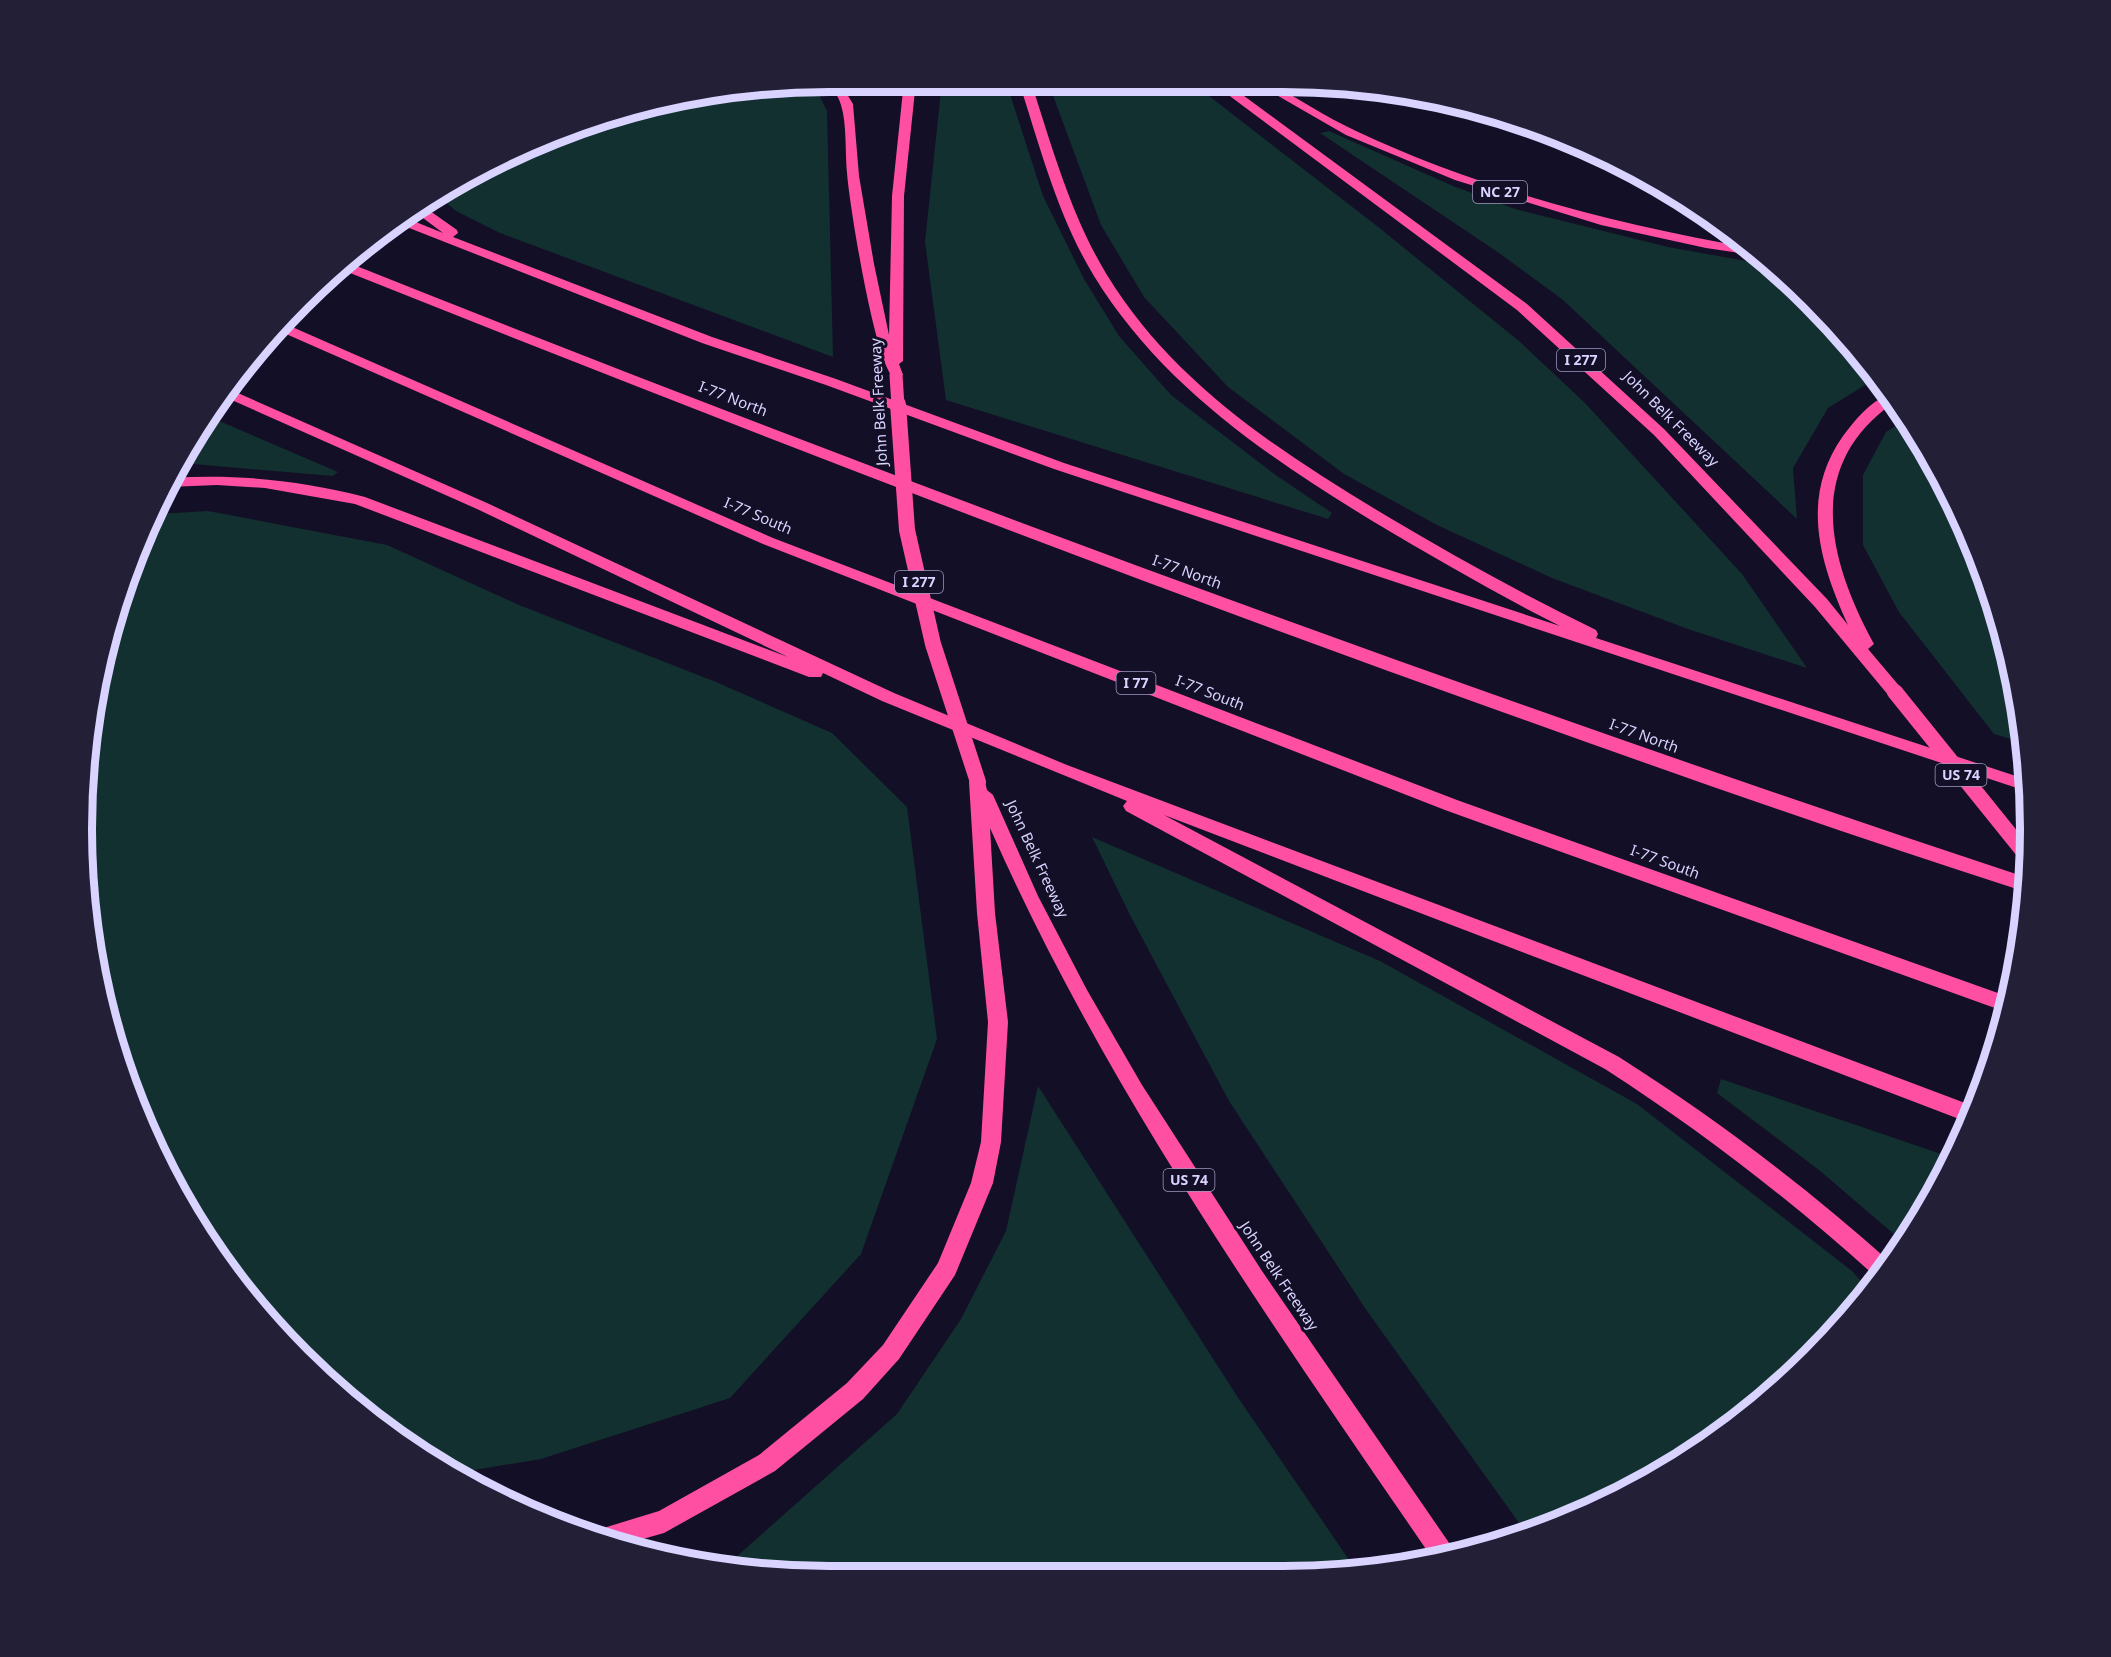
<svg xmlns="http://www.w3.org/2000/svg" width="2111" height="1657" viewBox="0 0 2111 1657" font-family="'Noto Sans',sans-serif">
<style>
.green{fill:#12302f}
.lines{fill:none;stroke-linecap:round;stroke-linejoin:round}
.motorway{fill:#ff4fa3;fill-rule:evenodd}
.motorway-bridge-far1{stroke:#ff4fa3;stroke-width:13}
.motorway-bridge{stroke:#ff4fa3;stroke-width:16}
.labels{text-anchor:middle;stroke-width:6;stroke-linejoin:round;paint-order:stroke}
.shield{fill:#130f26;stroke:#9e99be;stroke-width:1.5}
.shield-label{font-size:14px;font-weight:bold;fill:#d9d4ff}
.street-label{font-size:15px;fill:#d9d4ff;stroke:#130f26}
.rim{fill:none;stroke:#d9d4ff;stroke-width:8}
</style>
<rect width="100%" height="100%" fill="#130f26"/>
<!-- green -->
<g class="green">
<path d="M 942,81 L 1006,82 L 1043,196 L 1084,279 L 1119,336 L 1171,395 L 1277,476 L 1332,513 L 1328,519 L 946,400 L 925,242 Z"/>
<path d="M 1048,82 L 1191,82 L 1377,226 L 1519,341 L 1585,403 L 1742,574 L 1807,668 L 1688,629 L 1552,578 L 1437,525 L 1344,474 L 1228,387 L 1144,297 L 1101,225 Z"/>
<path d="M 813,83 L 827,111 L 833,357 L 500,233 L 456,211 L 437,195 L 454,181 L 635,107 Z"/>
<path d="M 1329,131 L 1453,186 L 1515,209 L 1668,247 L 1769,265 L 1844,335 L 1875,379 L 1828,408 L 1793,468 L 1797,519 L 1563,300 L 1499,253 L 1320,133 Z"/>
<path d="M 210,417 L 338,472 L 333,476 L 193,464 L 176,467 L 181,455 Z"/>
<path d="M 1905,420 L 1930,454 L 1990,588 L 2024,731 L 2024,743 L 1994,734 L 1899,612 L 1863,545 L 1863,475 L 1886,432 Z"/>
<path d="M 208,511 L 387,545 L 519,605 L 716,682 L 832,733 L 907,807 L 937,1039 L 861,1254 L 730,1398 L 541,1459 L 456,1473 L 413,1450 L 300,1357 L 181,1203 L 107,1022 L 81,829 L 106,635 L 157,514 Z"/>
<path d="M 1092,837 L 1380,961 L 1637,1104 L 1852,1271 L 1869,1290 L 1776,1390 L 1657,1476 L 1527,1534 L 1367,1311 L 1229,1101 L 1131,917 Z"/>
<path d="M 1721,1079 L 1953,1158 L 1902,1241 L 1819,1170 L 1717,1093 Z"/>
<path d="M 1038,1086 L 1237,1396 L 1356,1570 L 1332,1574 L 828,1576 L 726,1566 L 897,1414 L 961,1319 L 1006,1231 Z"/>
</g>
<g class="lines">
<!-- motorway -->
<g class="motorway">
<path d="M 827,81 L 839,81 L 853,104 L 859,176 L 874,264 L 889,335 L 892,196 L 904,81 L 916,81 L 904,196 L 903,361 L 899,364 L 903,375 L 896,379 C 876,374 849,201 847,173 C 845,153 847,124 841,105 C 839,97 832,88 827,81 Z"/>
<path d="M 1019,82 L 1031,82 C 1052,147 1071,216 1107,275 C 1173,383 1280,452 1385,515 C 1454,556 1524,595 1596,630 L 1598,634 L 1596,638 L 2025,779 L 2026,791 L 1054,469 L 826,385 L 702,343 L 399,224 L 406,218 L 443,233 L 415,212 L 423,206 L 457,230 L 458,233 L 453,237 L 712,337 L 836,379 L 1064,463 L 1560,626 C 1496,594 1435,558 1374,522 C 1266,456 1161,385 1094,276 C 1058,217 1040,147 1019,82 Z"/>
<path d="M 1211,82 L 1225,82 L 1527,304 L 1664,429 L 1827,599 L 1848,625 C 1819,561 1800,497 1843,436 C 1855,420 1869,403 1887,395 L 1893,403 C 1803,467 1829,561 1874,644 L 1868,649 L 1901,688 L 1903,692 L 1901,696 L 1889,696 L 1815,607 L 1654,435 L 1517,310 Z"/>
<path d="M 1254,82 L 1269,82 C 1298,99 1326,117 1356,131 C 1481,190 1616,224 1751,248 L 1760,256 L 1706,248 L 1601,225 L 1455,180 L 1346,135 Z"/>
<path d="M 349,263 C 904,484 1461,690 2028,878 L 2026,892 C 1851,836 1678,775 1505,713 C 1113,573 726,423 340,269 Z"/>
<path d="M 283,323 L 773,538 L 1457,800 L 2009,997 L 2006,1012 L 1445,810 L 763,544 L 277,330 Z"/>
<path d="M 231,390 L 487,503 L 894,693 L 1067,765 L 1973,1106 L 1967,1122 L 1164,815 L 1619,1057 C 1715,1118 1805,1186 1889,1261 L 1879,1278 L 1876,1277 C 1791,1200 1701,1131 1605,1069 L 1126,811 L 1123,806 L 1127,801 L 882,701 L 823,673 L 821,677 L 809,677 L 355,504 L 265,488 L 217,485 L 168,487 L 171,478 C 237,474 301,480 365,497 L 788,657 L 477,509 L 225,397 Z"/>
<path d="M 978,776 L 984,778 L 987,790 L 993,795 L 1038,896 L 1087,990 L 1142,1085 L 1262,1271 L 1454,1550 L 1430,1555 C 1270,1321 1105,1089 990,828 L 995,913 L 1008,1022 L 1001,1142 L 993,1183 L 955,1275 L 899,1359 L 863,1399 L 775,1471 L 664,1533 L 625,1544 L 595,1535 L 597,1530 L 659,1511 L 759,1455 L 847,1383 L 883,1345 L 938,1263 L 971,1183 L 981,1142 L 988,1022 L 977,913 L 969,782 L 972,778 Z"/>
</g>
<!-- motorway-bridge-far1 -->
<path class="motorway-bridge-far1" d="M 896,375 L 898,406"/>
<!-- motorway-bridge -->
<g class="motorway-bridge">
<path d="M 898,404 L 907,530 L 933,644 L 978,782"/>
<path d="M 1895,692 L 2028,857"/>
</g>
</g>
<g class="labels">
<!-- shield labels -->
<g class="shield">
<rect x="1473" y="181" width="54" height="22" rx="4.5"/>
<rect x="1557" y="349" width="48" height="22" rx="4.5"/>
<rect x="895" y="571" width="48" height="22" rx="4.5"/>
<rect x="1116.5" y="672" width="39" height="22" rx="4.5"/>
<rect x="1935.5" y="764" width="51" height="22" rx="4.5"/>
<rect x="1163.5" y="1169" width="51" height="22" rx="4.5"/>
</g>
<g class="shield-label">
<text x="1500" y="197">NC 27</text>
<text x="1581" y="365">I 277</text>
<text x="919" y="587">I 277</text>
<text x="1136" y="688">I 77</text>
<text x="1961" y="780">US 74</text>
<text x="1189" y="1185">US 74</text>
</g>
<!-- street labels -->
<g class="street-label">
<text transform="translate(733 399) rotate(21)" y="5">I-77 North</text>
<text transform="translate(879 402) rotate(-93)" y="5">John Belk Freeway</text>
<text transform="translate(1671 419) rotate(45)" y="5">John Belk Freeway</text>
<text transform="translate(758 516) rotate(23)" y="5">I-77 South</text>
<text transform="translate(1187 572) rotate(20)" y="5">I-77 North</text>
<text transform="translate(1210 693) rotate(21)" y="5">I-77 South</text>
<text transform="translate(1644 736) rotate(20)" y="5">I-77 North</text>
<text transform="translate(1037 859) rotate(65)" y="5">John Belk Freeway</text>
<text transform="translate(1665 862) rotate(20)" y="5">I-77 South</text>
<text transform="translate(1279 1276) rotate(56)" y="5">John Belk Freeway</text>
</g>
</g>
<!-- crop -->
<path d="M0 0H2111V1657H0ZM829 92H1283A737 737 0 0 1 2020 829V829A737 737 0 0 1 1283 1566H829A737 737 0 0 1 92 829V829A737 737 0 0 1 829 92Z" fill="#231f37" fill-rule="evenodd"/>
<path class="rim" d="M829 92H1283A737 737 0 0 1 2020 829V829A737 737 0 0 1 1283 1566H829A737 737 0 0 1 92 829V829A737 737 0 0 1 829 92Z"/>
</svg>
